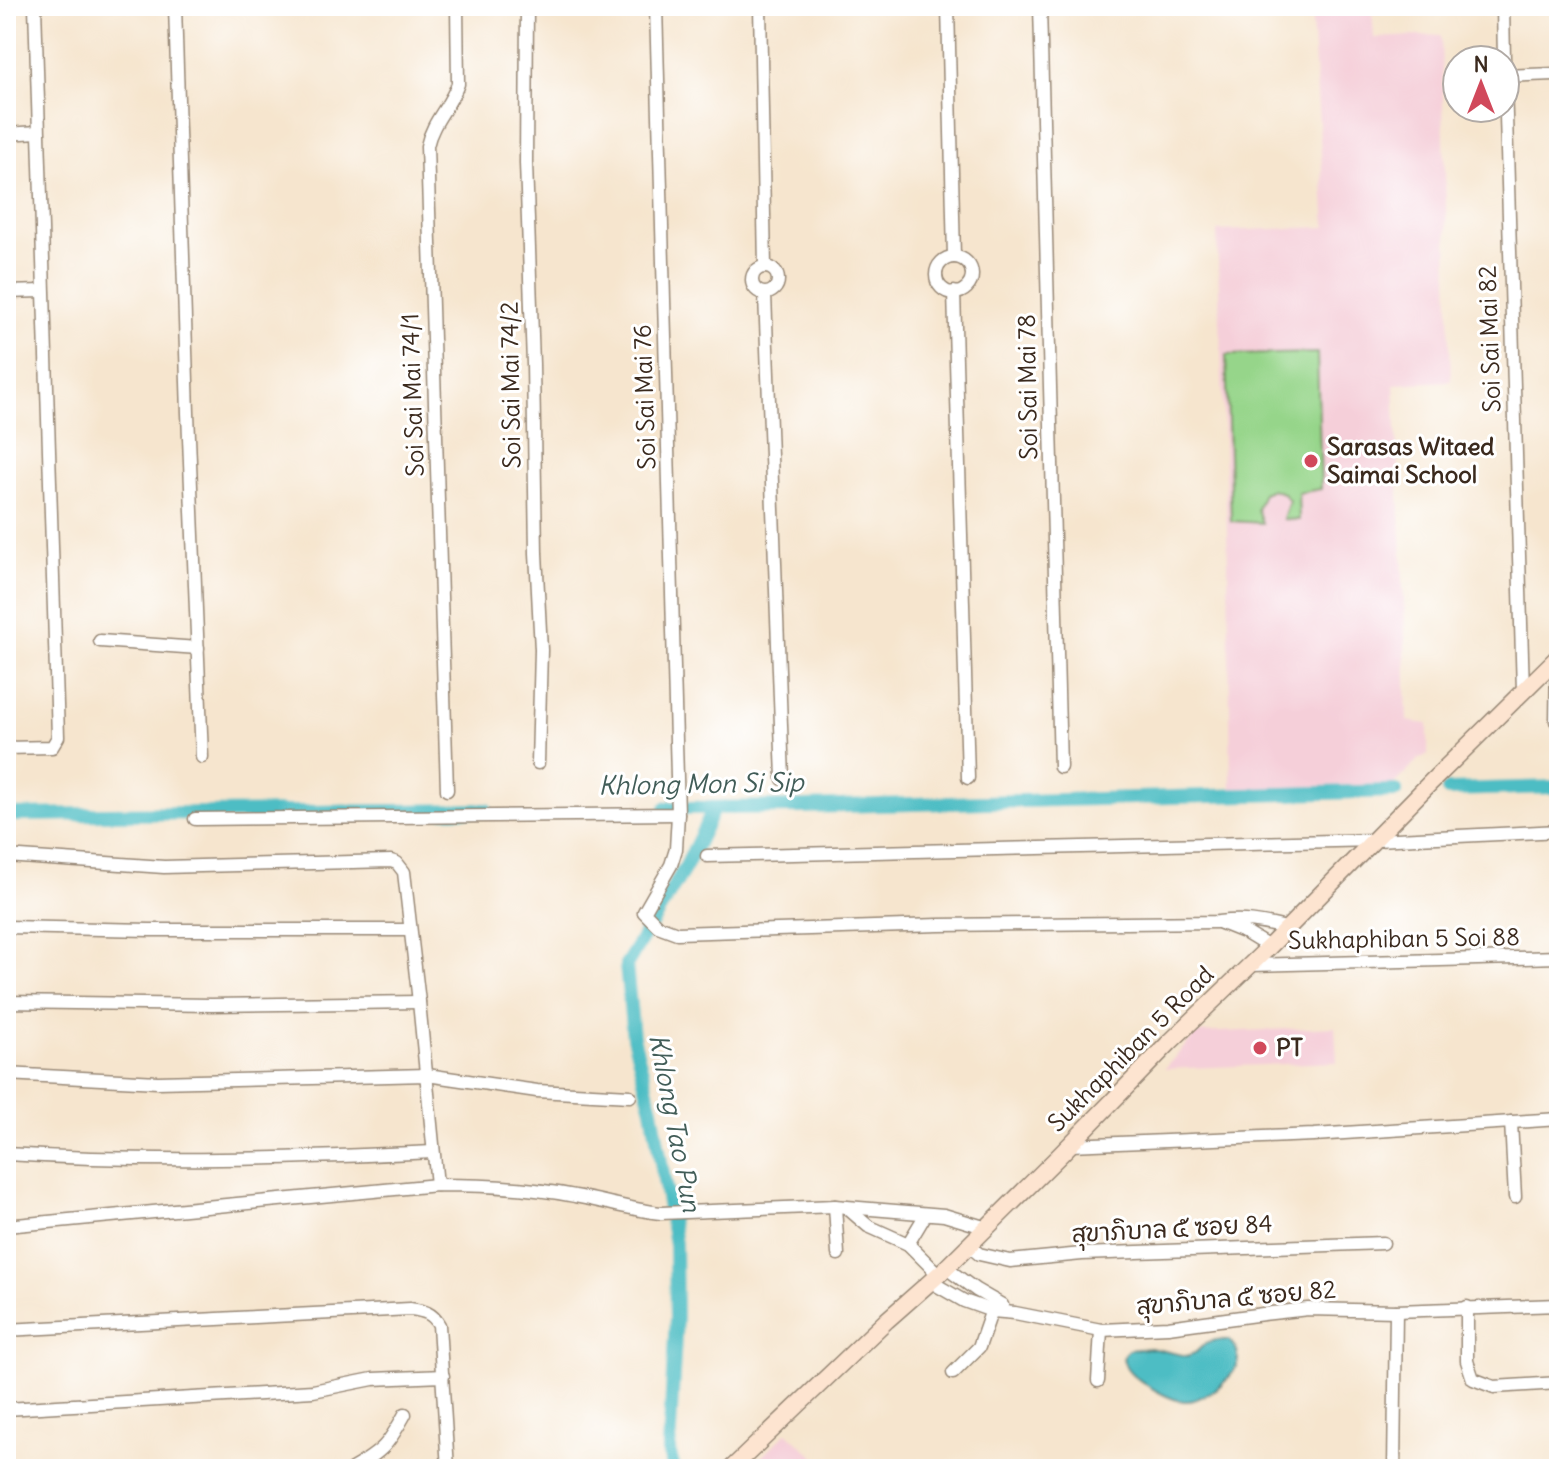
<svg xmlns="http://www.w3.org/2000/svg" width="1565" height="1475" viewBox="0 0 1565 1475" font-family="Delius,'Playpen Sans Thai',sans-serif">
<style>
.built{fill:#f5cfd9}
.green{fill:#96d58a;stroke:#688054;stroke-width:2}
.water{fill:#4ebdc4;stroke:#447471;stroke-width:2}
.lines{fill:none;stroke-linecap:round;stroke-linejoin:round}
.canal{stroke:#4ebdc4;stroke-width:14}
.minor-casing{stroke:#988876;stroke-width:15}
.secondary-casing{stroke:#988876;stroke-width:19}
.minor{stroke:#fff;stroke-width:12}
.secondary{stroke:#fde4d0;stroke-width:16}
.poi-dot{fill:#d1495b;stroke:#fff;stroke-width:3}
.labels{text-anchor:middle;stroke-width:6;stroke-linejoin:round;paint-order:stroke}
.street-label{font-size:24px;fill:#3b2a1e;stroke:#fff}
.poi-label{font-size:24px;font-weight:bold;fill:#3b2a1e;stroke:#fff;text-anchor:start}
.water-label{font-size:26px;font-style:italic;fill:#425d58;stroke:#fff}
</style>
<rect width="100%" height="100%" fill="#fff"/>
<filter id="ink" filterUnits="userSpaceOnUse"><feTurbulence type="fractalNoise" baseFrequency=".0125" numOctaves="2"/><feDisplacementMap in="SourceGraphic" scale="16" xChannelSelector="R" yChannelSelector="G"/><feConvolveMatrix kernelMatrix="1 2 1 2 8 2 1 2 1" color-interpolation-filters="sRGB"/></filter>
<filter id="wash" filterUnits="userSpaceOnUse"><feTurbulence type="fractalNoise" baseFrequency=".006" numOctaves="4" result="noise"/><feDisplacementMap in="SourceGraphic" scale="32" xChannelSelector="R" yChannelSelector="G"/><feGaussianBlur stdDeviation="1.8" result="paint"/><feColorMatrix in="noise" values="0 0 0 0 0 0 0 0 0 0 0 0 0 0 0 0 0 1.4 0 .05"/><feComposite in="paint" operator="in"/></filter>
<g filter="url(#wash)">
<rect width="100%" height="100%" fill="#f6e5ce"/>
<!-- built -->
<g class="built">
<path d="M 1311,6 L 1372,6 L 1374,38 L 1441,35 L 1451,381 L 1394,384 L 1404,604 L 1407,721 L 1428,724 L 1428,754 L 1418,760 L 1393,785 L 1231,789 L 1228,564 L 1217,231 L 1326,227 Z"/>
<path d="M 1335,1027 L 1337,1062 L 1164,1069 L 1197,1033 Z"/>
<path d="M 787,1432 L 828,1469 L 749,1469 Z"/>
</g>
<!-- green -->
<path class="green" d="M 1317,353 L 1321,489 L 1298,493 L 1299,520 L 1283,519 L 1289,501 L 1283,493 L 1272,489 L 1263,493 L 1257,509 L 1262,523 L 1231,521 L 1226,355 Z"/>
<!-- water -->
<path class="water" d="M 1216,1340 L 1229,1340 C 1232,1344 1235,1347 1237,1351 C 1244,1374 1207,1399 1187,1401 C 1171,1402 1129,1378 1124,1362 C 1122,1356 1125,1354 1128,1350 L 1150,1348 L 1187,1356 L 1195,1353 L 1206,1343 Z"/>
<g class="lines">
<!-- canal -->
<g class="canal">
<path d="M 1448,790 L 1559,787"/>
<path d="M 666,808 L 804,807 L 1396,791"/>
<path d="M 6,815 L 486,810"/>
<path d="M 674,1469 L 669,1451 L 676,1317 L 675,1244 L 652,1109 L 633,1037 L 626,965 L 686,866 L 714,808"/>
</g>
</g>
</g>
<g filter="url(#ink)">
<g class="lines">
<defs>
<g id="minor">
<path d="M 175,6 L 188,413 L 202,757"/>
<path d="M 527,6 L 526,163 L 533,364 L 536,553 L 541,650 L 538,763"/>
<path d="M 760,6 L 765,267"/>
<path d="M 948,6 L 954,257"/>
<path d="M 1040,6 L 1060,767"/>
<path d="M 1503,6 L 1504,60"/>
<path d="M 1505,76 L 1555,74"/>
<path d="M 1505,82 L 1523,691"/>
<path d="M 6,134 L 38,132"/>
<circle cx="954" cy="275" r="18"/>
<circle cx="765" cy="280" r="13"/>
<path d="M 6,292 L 43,291"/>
<path d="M 954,292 L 968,778"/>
<path d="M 765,294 L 783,779"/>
<path d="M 100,641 L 198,648"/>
<path d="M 1556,721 L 1557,658"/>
<path d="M 6,748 L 52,747 L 58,737 L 35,6"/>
<path d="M 447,790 L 427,146 C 432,122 450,106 458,84 L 457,6"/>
<path d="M 678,814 L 676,849 L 671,865 L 644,912 L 658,926 L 677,933 L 939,925 L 1218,922 C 1246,919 1259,922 1286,928"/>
<path d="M 195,819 L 678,814 L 656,6"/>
<path d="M 6,856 L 164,867 L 391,861 L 397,863 L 404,872 L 419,1002 L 437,1185"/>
<path d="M 707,856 L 1376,840 L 1559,831"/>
<path d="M 1221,923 L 1246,933 L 1269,947"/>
<path d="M 6,927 L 150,930 L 410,930"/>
<path d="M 1250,965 L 1559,957"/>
<path d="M 6,1002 L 212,1005 L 419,1002"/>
<path d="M 6,1074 L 158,1082 L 427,1075 L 537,1091 L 630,1096"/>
<path d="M 1511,1122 L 1515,1197"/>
<path d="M 1070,1145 L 1314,1135 L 1559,1119"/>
<path d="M 6,1154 C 149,1163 290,1159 433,1152"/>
<path d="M 835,1206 L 838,1254"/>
<path d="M 846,1207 L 868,1226 L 908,1244 L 939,1275"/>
<path d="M 6,1226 L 437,1185 C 484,1185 529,1187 575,1196 C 604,1201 632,1210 661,1213 L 835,1206 L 944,1215 L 987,1228"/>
<path d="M 908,1244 L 926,1214"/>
<path d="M 968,1245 L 979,1254 L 1010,1261 L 1082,1254 L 1383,1243"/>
<path d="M 946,1268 L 976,1290 L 1002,1305"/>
<path d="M 931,1282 L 964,1301 L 992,1311 L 1015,1313 L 1101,1330 L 1168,1327 L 1263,1314 L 1308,1309 L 1396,1311 L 1559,1305"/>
<path d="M 1467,1307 L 1467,1361 L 1473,1379 L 1494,1387 L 1559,1383"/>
<path d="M 6,1330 L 410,1309 C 423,1311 432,1312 439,1325 L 448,1469"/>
<path d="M 953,1373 L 979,1347 L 995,1301"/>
<path d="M 1098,1381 L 1101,1330"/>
<path d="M 6,1409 L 313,1391 L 373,1379 L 443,1376"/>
<path d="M 352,1469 C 383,1451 388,1445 405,1414"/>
<path d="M 1394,1469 L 1396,1311"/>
</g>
<path id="secondary" d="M 731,1469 L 887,1320 L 946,1268 L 1060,1155 L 1169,1043 L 1269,947 L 1430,783 L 1559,656"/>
</defs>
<!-- minor casing -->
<use href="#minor" class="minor-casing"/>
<!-- secondary casing -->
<use href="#secondary" class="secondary-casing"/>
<!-- minor -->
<use href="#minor" class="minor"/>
<!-- secondary -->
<use href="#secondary" class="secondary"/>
</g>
</g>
<!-- markers -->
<g class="poi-dot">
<circle cx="1311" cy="461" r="8"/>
<circle cx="1260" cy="1048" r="8"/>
</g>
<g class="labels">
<!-- street labels -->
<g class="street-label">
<text transform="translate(1490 339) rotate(-92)" y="8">Soi Sai Mai 82</text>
<text transform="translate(511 385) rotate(-91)" y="8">Soi Sai Mai 74/2</text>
<text transform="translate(1028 387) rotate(-91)" y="8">Soi Sai Mai 78</text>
<text transform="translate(413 395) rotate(-92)" y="8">Soi Sai Mai 74/1</text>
<text transform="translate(645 397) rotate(-92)" y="8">Soi Sai Mai 76</text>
<text transform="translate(1404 939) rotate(-1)" y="8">Sukhaphiban 5 Soi 88</text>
<text transform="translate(1131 1049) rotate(-45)" y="8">Sukhaphiban 5 Road</text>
<text transform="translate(1172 1229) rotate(-3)" y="8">สุขาภิบาล ๕ ซอย 84</text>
<text transform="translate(1236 1298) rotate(-5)" y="8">สุขาภิบาล ๕ ซอย 82</text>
</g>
<!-- poi labels -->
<g class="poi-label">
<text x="1327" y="455">Sarasas Witaed<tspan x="1327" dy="28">Saimai School</tspan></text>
<text x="1276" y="1056">PT</text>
</g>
<!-- water labels -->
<g class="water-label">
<text transform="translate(701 784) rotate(-1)" y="9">Khlong Mon Si Sip</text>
<text transform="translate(675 1123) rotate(79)" y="9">Khlong Tao Pun</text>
</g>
</g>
<!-- margin -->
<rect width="1565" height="1475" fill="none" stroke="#fff" stroke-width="32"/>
<!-- north arrow -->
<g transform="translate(1481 84)"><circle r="38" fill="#ffffff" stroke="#b1aaa5" stroke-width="2"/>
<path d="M0-6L14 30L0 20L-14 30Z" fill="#d1495b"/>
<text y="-12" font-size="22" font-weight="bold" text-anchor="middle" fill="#3b2a1e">N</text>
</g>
</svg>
